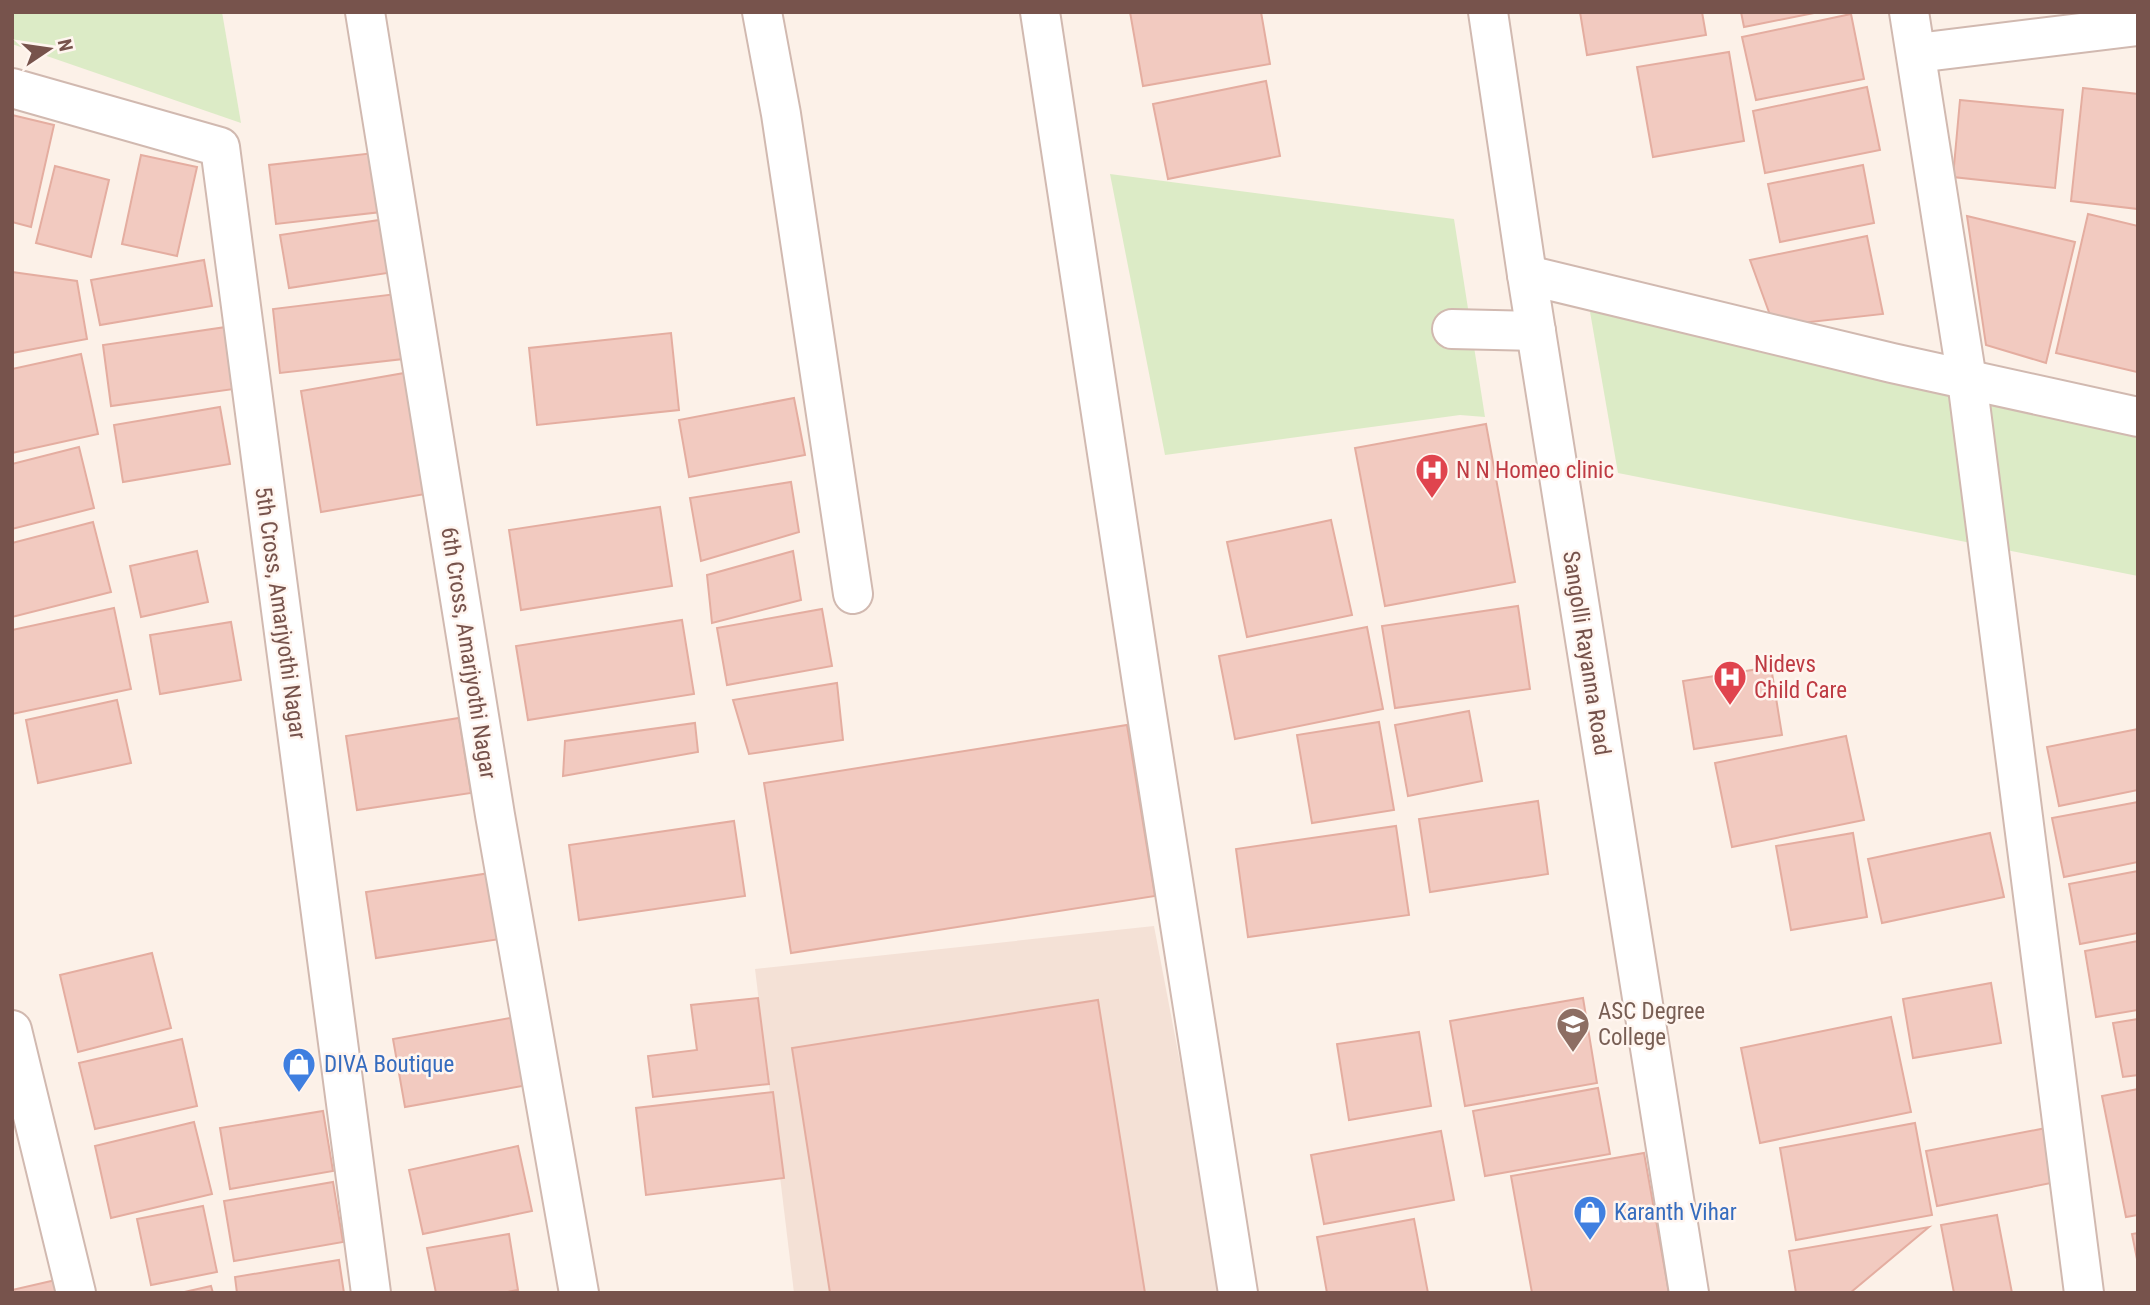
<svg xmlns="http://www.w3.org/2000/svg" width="2150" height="1305" viewBox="0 0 2150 1305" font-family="'Roboto Condensed',sans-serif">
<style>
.residential{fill:#f4e1d6}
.green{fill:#dcebc6}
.building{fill:#f2cac0;stroke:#e4ada0;stroke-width:2}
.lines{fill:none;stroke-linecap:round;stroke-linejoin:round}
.minor-casing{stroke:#d1b9b0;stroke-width:42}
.tertiary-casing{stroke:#d1b9b0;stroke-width:42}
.minor{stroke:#fff;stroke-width:38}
.tertiary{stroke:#fff;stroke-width:38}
.labels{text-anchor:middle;stroke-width:5;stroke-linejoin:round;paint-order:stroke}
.health-label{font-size:23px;fill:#be3a42;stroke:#fff5ef;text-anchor:start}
.street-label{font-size:23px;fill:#77534c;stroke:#fff5ef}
.education-label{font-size:23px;fill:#785e54;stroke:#fff5ef;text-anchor:start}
.shop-label{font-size:23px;fill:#366cbe;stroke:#fff5ef;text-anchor:start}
</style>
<rect width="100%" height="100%" fill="#fcf1e8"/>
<!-- residential -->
<path class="residential" d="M 1154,926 L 1224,1293 L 794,1293 L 755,969 Z"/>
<!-- green -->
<g class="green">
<path d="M 12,12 L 222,12 L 241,123 L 12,44 Z"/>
<path d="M 1110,174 L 1454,219 L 1485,417 L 1460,415 L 1165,455 Z"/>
<path d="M 1589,306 L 2138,431 L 2138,576 L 1618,473 Z"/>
</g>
<!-- building -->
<g class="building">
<path d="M 1130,12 L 1261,12 L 1270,64 L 1143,86 Z"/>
<path d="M 1580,12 L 1702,12 L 1706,35 L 1587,55 Z"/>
<path d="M 1741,12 L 1819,12 L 1744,27 Z"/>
<path d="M 1851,14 L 1864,79 L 1756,100 L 1742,37 Z"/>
<path d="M 1729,52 L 1744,141 L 1653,157 L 1637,67 Z"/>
<path d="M 1266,81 L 1280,156 L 1168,179 L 1153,104 Z"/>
<path d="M 1867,87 L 1880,150 L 1765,173 L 1753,111 Z"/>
<path d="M 2083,88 L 2138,94 L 2138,209 L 2071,201 Z"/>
<path d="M 1960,100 L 2063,110 L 2055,188 L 1953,177 Z"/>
<path d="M 12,115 L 54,125 L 31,227 L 12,222 Z"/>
<path d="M 374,153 L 381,212 L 276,224 L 269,165 Z"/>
<path d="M 141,155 L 197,167 L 177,256 L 122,244 Z"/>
<path d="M 1863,165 L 1874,223 L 1780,242 L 1768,184 Z"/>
<path d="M 55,166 L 109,180 L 91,257 L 36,243 Z"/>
<path d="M 2088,214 L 2138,226 L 2137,372 L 2056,353 Z"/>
<path d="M 1967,216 L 2075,242 L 2046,363 L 1986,345 Z"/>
<path d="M 386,219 L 394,272 L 289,288 L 280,235 Z"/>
<path d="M 1867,236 L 1883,314 L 1774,326 L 1750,260 Z"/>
<path d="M 204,260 L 212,306 L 100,325 L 91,280 Z"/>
<path d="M 12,272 L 77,281 L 87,339 L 12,353 Z"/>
<path d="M 396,294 L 403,359 L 280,373 L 273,309 Z"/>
<path d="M 226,327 L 234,389 L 111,406 L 103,345 Z"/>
<path d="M 671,333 L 679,410 L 537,425 L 529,348 Z"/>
<path d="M 81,354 L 98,434 L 12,453 L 12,369 Z"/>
<path d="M 410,372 L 431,493 L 321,512 L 301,391 Z"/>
<path d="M 794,398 L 805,455 L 689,477 L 679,420 Z"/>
<path d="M 220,407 L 230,464 L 123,482 L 114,425 Z"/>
<path d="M 1486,424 L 1515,582 L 1385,606 L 1355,448 Z"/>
<path d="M 79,447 L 94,508 L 12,529 L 12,464 Z"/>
<path d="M 791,482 L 799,532 L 701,561 L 690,498 Z"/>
<path d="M 660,507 L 672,586 L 521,610 L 509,530 Z"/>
<path d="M 1331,520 L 1352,615 L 1247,637 L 1227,542 Z"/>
<path d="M 93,522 L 111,592 L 12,617 L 12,543 Z"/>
<path d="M 197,551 L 208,602 L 141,617 L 130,566 Z"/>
<path d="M 793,551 L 801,600 L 712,623 L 707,575 Z"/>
<path d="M 1518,606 L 1530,689 L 1395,708 L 1382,626 Z"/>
<path d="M 114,608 L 131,689 L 12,714 L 12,630 Z"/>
<path d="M 822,609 L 832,666 L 727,685 L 717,628 Z"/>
<path d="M 682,620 L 694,694 L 528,720 L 516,646 Z"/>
<path d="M 231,622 L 241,680 L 160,694 L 150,635 Z"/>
<path d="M 1367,627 L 1383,709 L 1235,739 L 1219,656 Z"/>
<path d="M 1771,667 L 1782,735 L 1694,749 L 1683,681 Z"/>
<path d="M 837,683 L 843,740 L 749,754 L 733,700 Z"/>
<path d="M 117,700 L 131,763 L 38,783 L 26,720 Z"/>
<path d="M 1469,711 L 1482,781 L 1408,796 L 1395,725 Z"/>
<path d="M 459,718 L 471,793 L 357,810 L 346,736 Z"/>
<path d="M 1379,722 L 1394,810 L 1312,823 L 1297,735 Z"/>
<path d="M 695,723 L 698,752 L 563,776 L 565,741 Z"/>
<path d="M 1127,725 L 1155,896 L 791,953 L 764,783 Z"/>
<path d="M 2138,729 L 2138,790 L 2059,806 L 2047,747 Z"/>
<path d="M 1846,736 L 1864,820 L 1732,847 L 1715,763 Z"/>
<path d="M 1538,801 L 1548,874 L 1430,892 L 1419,819 Z"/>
<path d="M 2138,802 L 2138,862 L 2064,877 L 2052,818 Z"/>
<path d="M 734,821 L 745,896 L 579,920 L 569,845 Z"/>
<path d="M 1396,826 L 1409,915 L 1248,937 L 1236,849 Z"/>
<path d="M 1853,833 L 1867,917 L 1791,930 L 1776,846 Z"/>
<path d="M 1990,833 L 2004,897 L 1882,923 L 1868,859 Z"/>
<path d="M 2138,871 L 2138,933 L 2080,944 L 2069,884 Z"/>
<path d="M 490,873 L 500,939 L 376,958 L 366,892 Z"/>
<path d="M 2138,941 L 2138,1010 L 2096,1017 L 2085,951 Z"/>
<path d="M 152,953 L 171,1028 L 78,1052 L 60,975 Z"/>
<path d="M 1991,983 L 2001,1043 L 1913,1058 L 1903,999 Z"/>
<path d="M 758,998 L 769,1084 L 653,1097 L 648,1056 L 697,1050 L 691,1005 Z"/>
<path d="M 1583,998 L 1597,1083 L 1465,1106 L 1450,1021 Z"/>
<path d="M 1098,1000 L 1145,1293 L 830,1293 L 792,1048 Z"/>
<path d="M 516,1017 L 528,1085 L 405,1107 L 393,1039 Z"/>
<path d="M 1891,1017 L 1911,1112 L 1760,1143 L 1741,1048 Z"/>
<path d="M 2138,1019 L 2138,1075 L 2123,1077 L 2113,1023 Z"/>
<path d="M 1419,1032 L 1431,1106 L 1349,1120 L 1337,1044 Z"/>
<path d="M 182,1039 L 197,1106 L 95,1129 L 79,1063 Z"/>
<path d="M 1598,1088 L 1610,1154 L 1485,1176 L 1473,1111 Z"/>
<path d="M 2138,1089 L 2138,1215 L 2126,1217 L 2102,1096 Z"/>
<path d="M 773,1092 L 784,1178 L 646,1195 L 636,1108 Z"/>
<path d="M 323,1111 L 333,1171 L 230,1189 L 220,1128 Z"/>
<path d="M 194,1122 L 212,1194 L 111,1218 L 95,1146 Z"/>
<path d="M 1915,1123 L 1932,1215 L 1796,1240 L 1780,1148 Z"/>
<path d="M 2046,1128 L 2056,1182 L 1937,1206 L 1926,1151 Z"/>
<path d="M 1441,1131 L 1454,1200 L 1324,1224 L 1311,1155 Z"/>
<path d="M 518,1146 L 532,1211 L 423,1234 L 409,1170 Z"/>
<path d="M 1644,1153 L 1669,1293 L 1532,1293 L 1511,1176 Z"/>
<path d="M 333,1182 L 343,1242 L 234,1261 L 224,1201 Z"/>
<path d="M 203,1206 L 217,1272 L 151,1285 L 137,1219 Z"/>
<path d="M 1997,1215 L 2012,1293 L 1954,1293 L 1941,1225 Z"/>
<path d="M 1414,1219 L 1428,1293 L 1327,1293 L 1317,1237 Z"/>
<path d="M 1929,1227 L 1850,1293 L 1796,1293 L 1789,1251 Z"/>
<path d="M 2138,1233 L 2138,1264 L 2132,1234 Z"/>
<path d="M 509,1234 L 518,1290 L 502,1293 L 436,1293 L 427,1248 Z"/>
<path d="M 339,1260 L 344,1293 L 237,1293 L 235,1277 Z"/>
<path d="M 60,1279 L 63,1293 L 12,1293 L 12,1290 Z"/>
<path d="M 211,1286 L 213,1293 L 180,1293 Z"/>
</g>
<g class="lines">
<defs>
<g id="minor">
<path d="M 365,12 L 495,815 L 579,1293"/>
<path d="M 762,12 L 781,114 L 853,594"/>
<path d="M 1040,12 L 1144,696 L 1238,1293"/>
<path d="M 1909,12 L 1967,380 L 2084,1293"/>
<path d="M 1917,53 L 2138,26"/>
<path d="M 12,88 L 220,147 L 371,1293"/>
<path d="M 1527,275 L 1892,363 L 2138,417"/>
<path d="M 1452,329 L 1536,331"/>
<path d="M 12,1030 L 76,1293"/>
</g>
<path id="tertiary" d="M 1488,12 L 1527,275 L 1689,1293"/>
</defs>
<!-- minor casing -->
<use href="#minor" class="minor-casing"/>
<!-- tertiary casing -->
<use href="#tertiary" class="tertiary-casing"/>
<!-- minor -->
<use href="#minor" class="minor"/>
<!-- tertiary -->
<use href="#tertiary" class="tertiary"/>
</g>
<!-- icons -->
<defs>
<symbol id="hospital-pin" viewBox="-11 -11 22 30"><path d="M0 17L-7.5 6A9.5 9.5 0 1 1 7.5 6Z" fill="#e0444e" stroke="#fff5ef"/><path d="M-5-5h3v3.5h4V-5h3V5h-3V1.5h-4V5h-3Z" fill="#fff"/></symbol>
<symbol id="university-pin" viewBox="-11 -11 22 30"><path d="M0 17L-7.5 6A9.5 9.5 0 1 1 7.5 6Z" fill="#8d6e63" stroke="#fff5ef"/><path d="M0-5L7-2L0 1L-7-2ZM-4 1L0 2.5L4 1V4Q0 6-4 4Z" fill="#fff"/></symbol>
<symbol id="shop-pin" viewBox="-11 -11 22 30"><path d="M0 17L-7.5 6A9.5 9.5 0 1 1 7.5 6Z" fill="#3f7fe0" stroke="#fff5ef"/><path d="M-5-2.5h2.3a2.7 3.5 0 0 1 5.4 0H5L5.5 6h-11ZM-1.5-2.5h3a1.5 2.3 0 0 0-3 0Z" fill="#fff"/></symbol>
</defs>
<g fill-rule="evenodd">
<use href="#hospital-pin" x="1413" y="451" width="38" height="52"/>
<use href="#hospital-pin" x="1711" y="658" width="38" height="52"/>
<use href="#university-pin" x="1554" y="1005" width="38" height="52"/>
<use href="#shop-pin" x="280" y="1045" width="38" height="52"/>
<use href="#shop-pin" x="1571" y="1193" width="38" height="52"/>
</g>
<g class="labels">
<!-- health labels -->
<g class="health-label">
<text x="1456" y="478">N N Homeo clinic</text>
<text x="1754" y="672">Nidevs<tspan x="1754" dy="26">Child Care</tspan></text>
</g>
<!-- street labels -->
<g class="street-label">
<text transform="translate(281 613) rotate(82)" y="8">5th Cross, Amarjyothi Nagar</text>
<text transform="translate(469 653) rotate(81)" y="8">6th Cross, Amarjyothi Nagar</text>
<text transform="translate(1587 653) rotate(81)" y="8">Sangolli Rayanna Road</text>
</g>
<!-- education labels -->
<g class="education-label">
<text x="1598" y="1019">ASC Degree<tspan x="1598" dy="26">College</tspan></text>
</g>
<!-- shop labels -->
<g class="shop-label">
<text x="324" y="1072">DIVA Boutique</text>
<text x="1614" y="1220">Karanth Vihar</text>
</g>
</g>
<!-- border -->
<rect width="2150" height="1305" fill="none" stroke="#77534c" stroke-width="28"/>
<!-- north arrow -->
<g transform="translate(49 49) rotate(77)" stroke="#fff5ef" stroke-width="5" paint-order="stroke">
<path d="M0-5L12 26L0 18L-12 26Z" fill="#77534c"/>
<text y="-10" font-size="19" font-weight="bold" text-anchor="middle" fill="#77534c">N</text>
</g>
</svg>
